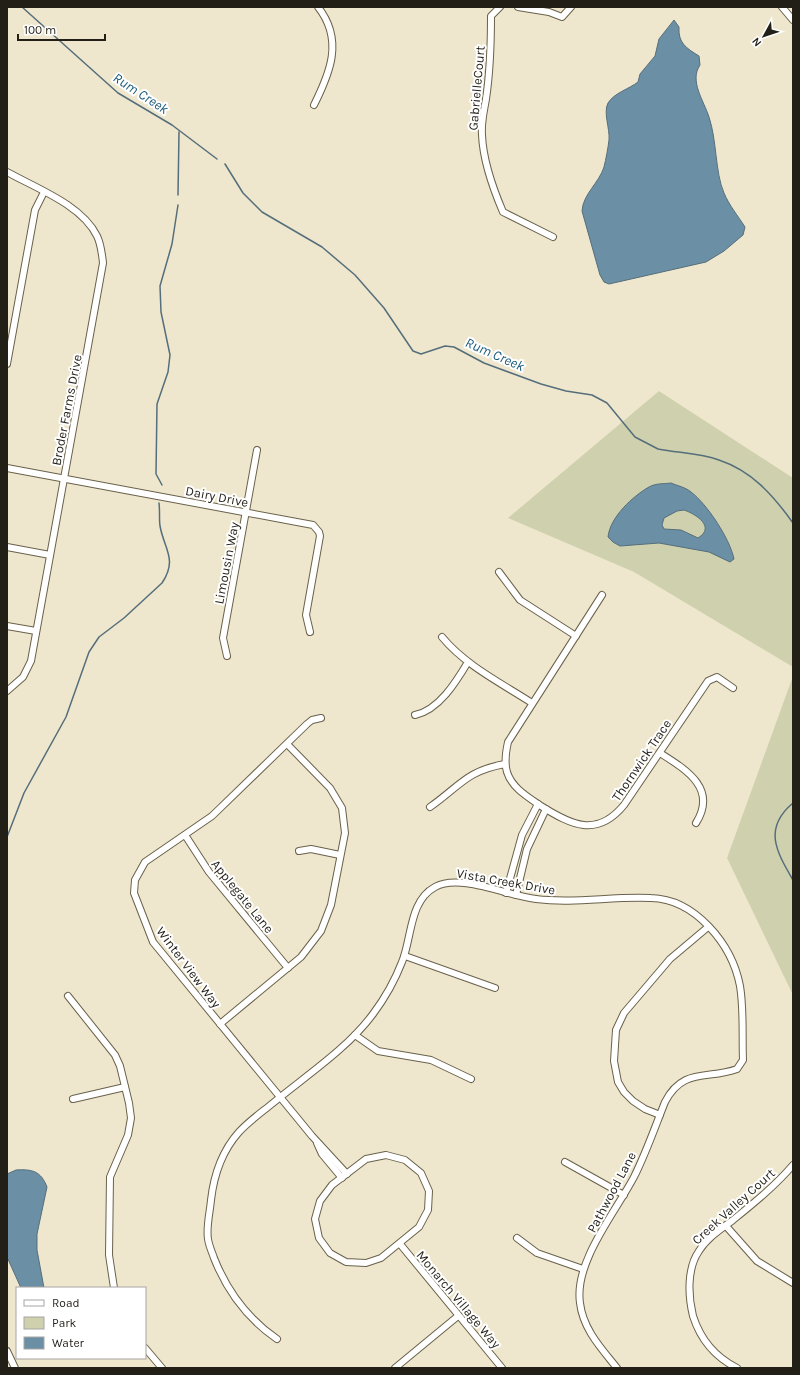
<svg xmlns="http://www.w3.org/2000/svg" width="800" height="1375" viewBox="0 0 800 1375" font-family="Karla,sans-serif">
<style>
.green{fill:#cfd1ae}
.water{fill:#6b90a6;stroke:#556e7b;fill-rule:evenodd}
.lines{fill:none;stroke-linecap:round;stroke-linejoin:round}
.stream{stroke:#556e7b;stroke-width:1.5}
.minor-casing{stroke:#69614b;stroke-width:8}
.minor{stroke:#fff;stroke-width:6}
.labels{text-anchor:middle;stroke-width:4;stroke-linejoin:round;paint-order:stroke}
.street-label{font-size:13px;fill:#221f16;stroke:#fff}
.water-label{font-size:14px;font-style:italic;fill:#1a5a7b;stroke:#fff}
</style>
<rect width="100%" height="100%" fill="#efe7cd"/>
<!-- green -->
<g class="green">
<path d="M 659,391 L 793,478 L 793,667 L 634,572 L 508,518 Z"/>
<path d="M 793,676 L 793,995 L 727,858 Z"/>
</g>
<!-- water -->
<g class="water">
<path d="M 674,20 L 679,27 C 678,43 686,48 699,56 L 700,65 C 689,81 704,101 709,117 C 717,141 715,172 724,193 C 729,205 738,216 745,227 L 743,235 L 724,251 L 706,262 L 609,284 L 604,282 L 600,275 L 582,211 C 583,194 599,183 604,167 C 606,159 608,148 609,140 C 610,128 603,113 608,103 C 614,93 629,89 638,82 L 640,74 L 655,56 L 659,39 Z"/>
<path d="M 671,483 C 678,486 685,487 691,492 C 707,504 730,539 734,559 L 730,562 L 709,552 L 659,543 L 620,546 L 613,542 L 608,537 C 610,517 633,496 649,487 C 656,483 664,484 671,483 ZM 684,510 C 696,514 716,527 698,538 L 681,530 L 664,529 L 662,525 L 664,518 L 677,511 Z"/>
<path d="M 16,1170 C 32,1169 41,1171 47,1187 L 37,1234 L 37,1250 L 44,1288 L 21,1288 L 7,1257 L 7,1174 Z"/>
</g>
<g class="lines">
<!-- stream -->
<g class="stream">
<path d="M 22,7 L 118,93 L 172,125 L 217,159"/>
<path d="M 225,164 L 243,193 L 262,212 L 322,247 L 355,275 L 384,308 L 413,351 L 421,354 L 445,346 L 454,347 L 484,363 L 541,384 L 566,391 L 592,395 L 607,403 L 635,437 L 658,449 C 678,453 700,453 719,460 C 752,471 773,495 793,523"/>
<path d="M 178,195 L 179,132"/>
<path d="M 162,485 L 156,474 L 157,404 L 168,372 L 170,355 L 161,312 L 160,286 L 172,244 L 178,205"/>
<path d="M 793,803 C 763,828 776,851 793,880"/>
<path d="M 7,837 L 24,793 L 66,717 L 89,652 L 99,637 L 124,618 L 162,583 C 178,559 164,549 160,526 C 159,519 160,511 159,503"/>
</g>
<defs>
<g id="minor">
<path d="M 500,7 L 491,16 C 491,44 490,72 486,99 C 484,111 481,122 482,135 C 483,159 494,191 503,212 L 553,237"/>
<path d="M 518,7 L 549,12 L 562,17 L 571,7"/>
<path d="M 782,7 L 793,20"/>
<path d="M 314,105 C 330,73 344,40 318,7"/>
<path d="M 7,172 C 36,188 82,205 97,236 C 101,244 102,254 103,263 L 31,661 L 23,677 L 7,691"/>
<path d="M 7,364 L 35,210 L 44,192"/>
<path d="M 7,468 L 313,525 L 319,532 L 320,536 L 306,615 L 310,632"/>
<path d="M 7,547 L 50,555"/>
<path d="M 499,572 L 520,600 L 576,636"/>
<path d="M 602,595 L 508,742 C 506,751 504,762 507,772 C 512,788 528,797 541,806 C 571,825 597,838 624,805 L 708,681 L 717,677 L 733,688"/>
<path d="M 7,626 L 36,631"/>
<path d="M 442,637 C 465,665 501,683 532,703"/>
<path d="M 227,656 L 223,638 L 257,450"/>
<path d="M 415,715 C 439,710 456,682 468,662"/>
<path d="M 321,718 L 312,720 L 307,724 L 212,816 L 145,862 L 135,880 L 134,893 L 153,942 L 312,1136 L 347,1174"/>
<path d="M 660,753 C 685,769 718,788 696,823"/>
<path d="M 430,807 C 460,786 466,771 505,764"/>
<path d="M 185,835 L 209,872 L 288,968"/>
<path d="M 299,851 L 311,849 L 340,855"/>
<path d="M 506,893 L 522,835 L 538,804"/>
<path d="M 516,895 L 527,849 L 546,809"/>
<path d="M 405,956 L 495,988"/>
<path d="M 68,996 L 115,1055 L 120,1066 L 129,1103 L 131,1118 L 128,1135 L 110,1177 L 109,1255 L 114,1288"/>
<path d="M 220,1024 L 301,957 L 321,931 L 331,905 L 345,833 L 342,808 L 330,788 L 287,744"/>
<path d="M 355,1035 L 378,1051 L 431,1060 L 471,1079"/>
<path d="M 73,1099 L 125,1087"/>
<path d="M 660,1115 L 645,1109 L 633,1101 L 624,1092 L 618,1082 L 614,1061 L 616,1030 L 624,1013 L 670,959 L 708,927"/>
<path d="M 317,1143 L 322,1154 L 342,1178"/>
<path d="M 386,1155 L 405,1160 L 421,1173 L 429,1191 L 428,1210 L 419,1227 L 381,1258 L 366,1263 L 346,1262 L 330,1253 L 319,1238 L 315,1219 L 320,1201 L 332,1185 L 366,1159 Z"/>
<path d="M 565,1162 L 624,1195"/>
<path d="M 726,1226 L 757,1261 L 793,1283"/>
<path d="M 517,1238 L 537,1253 L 583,1269"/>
<path d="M 400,1244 L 502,1368"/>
<path d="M 277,1339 C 248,1319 227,1291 214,1258 C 212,1252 209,1246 208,1239 C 206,1227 210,1212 211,1200 C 214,1174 222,1151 239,1132 C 249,1121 262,1112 273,1103 C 307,1075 347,1049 373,1014 C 385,998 395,980 402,962 C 412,938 409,901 435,887 C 460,873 508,896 536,899 C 575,904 612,896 651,898 C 695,899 732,944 740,986 C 744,1010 742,1036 743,1060 L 737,1069 C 708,1080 683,1067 665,1102 C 655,1127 646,1153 634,1177 C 615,1213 574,1262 580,1303 C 583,1329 601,1348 617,1368"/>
<path d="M 145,1348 L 162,1368"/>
<path d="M 7,1351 L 15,1368"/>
<path d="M 395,1368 L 458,1316"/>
<path d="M 737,1368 C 715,1357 700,1338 693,1316 C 688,1296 687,1268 699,1251 C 707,1238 721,1229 733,1220 C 754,1203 775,1186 793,1165"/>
</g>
</defs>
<!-- minor casing -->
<use href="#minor" class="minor-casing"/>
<!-- minor -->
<use href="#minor" class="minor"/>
</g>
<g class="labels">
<!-- street labels -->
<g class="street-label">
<text transform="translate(476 88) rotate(-85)" y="5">GabrielleCourt</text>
<text transform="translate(66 410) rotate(-79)" y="5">Broder Farms Drive</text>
<text transform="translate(217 496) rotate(11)" y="5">Dairy Drive</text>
<text transform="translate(226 563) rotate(-79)" y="5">Limousin Way</text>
<text transform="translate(641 760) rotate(-56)" y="5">Thornwick Trace</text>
<text transform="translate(506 881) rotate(10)" y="5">Vista Creek Drive</text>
<text transform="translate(243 896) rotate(51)" y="5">Applegate Lane</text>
<text transform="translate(189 967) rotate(53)" y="5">Winter View Way</text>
<text transform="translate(611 1192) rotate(-62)" y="5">Pathwood Lane</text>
<text transform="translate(733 1206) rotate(-42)" y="5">Creek Valley Court</text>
<text transform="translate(459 1299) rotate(50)" y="5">Monarch Village Way</text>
</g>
<!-- water labels -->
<g class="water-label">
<text transform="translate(141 93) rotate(33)" y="5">Rum Creek</text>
<text transform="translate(495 354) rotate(24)" y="5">Rum Creek</text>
</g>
</g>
<!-- border -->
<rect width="800" height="1375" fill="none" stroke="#221f16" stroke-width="16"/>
<!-- legend -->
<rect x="16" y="1287" width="130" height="72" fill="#ffffff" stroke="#a7a5a2"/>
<rect x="24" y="1300" width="20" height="6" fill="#ffffff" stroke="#a7a5a2"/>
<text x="52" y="1307" font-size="12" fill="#221f16">Road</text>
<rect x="24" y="1317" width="20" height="12" fill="#cfd1ae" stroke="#a7a5a2"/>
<text x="52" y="1327" font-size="12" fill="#221f16">Park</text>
<rect x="24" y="1337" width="20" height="12" fill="#6b90a6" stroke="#a7a5a2"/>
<text x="52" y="1347" font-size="12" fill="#221f16">Water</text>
<!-- north arrow -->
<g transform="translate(764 36) rotate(230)" stroke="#ffffff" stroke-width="3" paint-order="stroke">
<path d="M0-3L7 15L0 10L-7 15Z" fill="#221f16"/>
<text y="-6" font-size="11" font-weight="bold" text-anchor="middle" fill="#221f16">N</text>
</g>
<!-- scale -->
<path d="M18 34v6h87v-6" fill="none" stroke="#221f16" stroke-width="2"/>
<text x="24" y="34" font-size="12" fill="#221f16" stroke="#ffffff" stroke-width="3" paint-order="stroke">100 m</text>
</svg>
